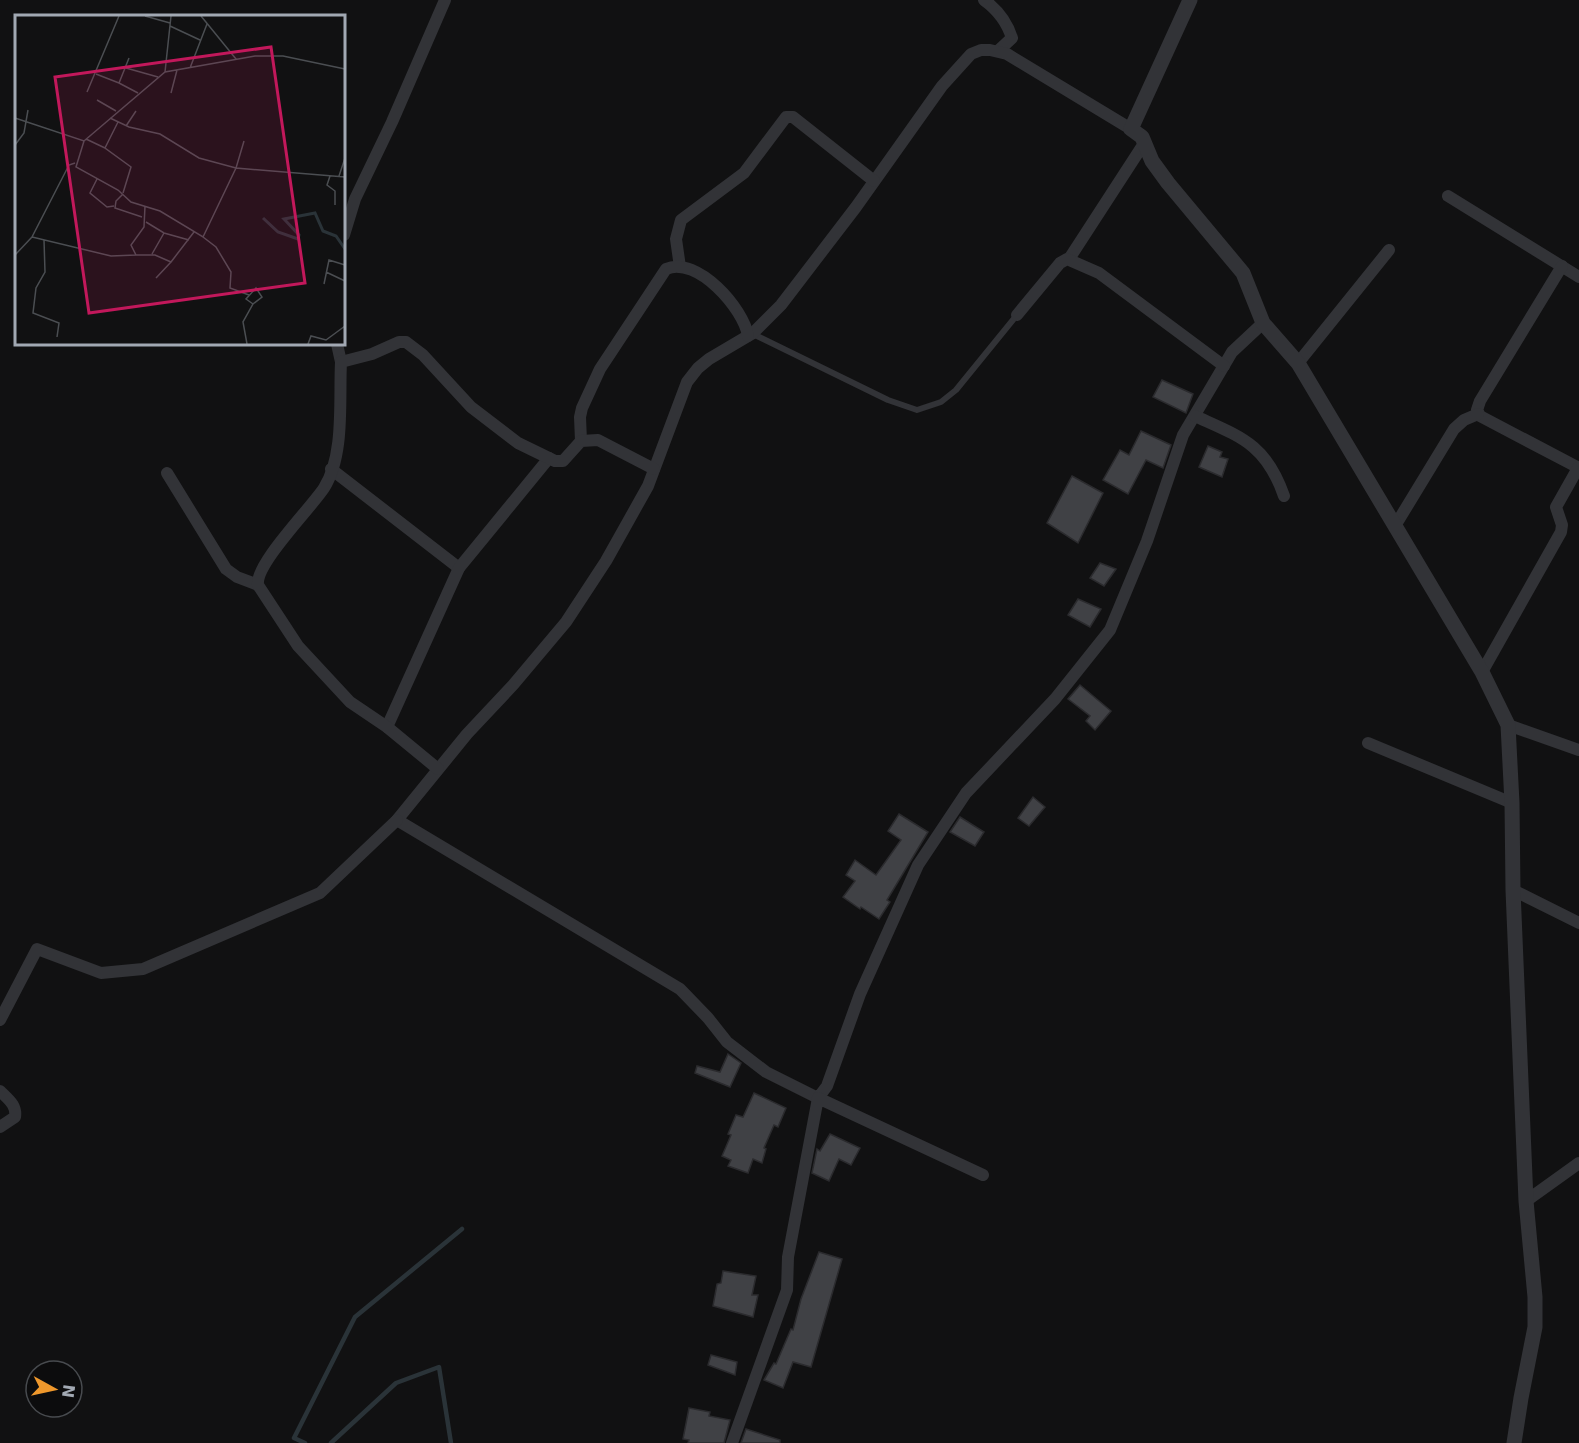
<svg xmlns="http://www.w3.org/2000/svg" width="1579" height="1443" viewBox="0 0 1579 1443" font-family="'DejaVu Sans',sans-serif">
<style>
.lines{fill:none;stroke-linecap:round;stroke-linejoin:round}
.stream{stroke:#2a3338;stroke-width:4.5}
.building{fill:#404145;stroke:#2b2b2e;stroke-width:1.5}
.service{stroke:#323337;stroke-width:6}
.minor{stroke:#323337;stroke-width:12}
.tertiary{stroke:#323337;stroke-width:15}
.inset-river{fill:none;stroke:#2a3338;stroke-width:3}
.inset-road{fill:none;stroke:#4b4e52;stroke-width:1.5}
.view{fill:#c2185b;fill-opacity:0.15;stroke:#c2185b;stroke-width:3}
.inset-edge{fill:none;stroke:#a2a9b3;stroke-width:3}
</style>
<rect width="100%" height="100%" fill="#111112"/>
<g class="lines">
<!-- stream -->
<g class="stream">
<path d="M 305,1443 L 294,1438 L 355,1317 L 462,1229"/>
<path d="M 331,1443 L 396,1383 L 439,1367 L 451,1443"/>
</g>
</g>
<!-- building -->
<g class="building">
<path d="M 1162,380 L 1193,394 L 1186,413 L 1153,397 Z"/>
<path d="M 1141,431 L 1171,445 L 1163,468 L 1146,460 L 1128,494 L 1103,480 L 1120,450 L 1129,455 Z"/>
<path d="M 1208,446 L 1222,452 L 1220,457 L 1228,459 L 1222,477 L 1199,467 Z"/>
<path d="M 1072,476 L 1103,493 L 1078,543 L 1047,523 Z"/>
<path d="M 1100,563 L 1116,569 L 1104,586 L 1090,578 Z"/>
<path d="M 1078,599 L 1101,609 L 1090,627 L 1068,615 Z"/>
<path d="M 1080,685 L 1111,711 L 1095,730 L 1086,721 L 1090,716 L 1068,699 Z"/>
<path d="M 1033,797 L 1045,807 L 1029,826 L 1018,818 Z"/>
<path d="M 899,814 L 928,832 L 887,900 L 890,902 L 879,919 L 861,907 L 860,909 L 843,897 L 855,881 L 846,875 L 855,860 L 876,875 L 901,840 L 888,831 Z"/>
<path d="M 960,817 L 984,832 L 975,846 L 950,832 Z"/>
<path d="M 728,1054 L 741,1063 L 730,1087 L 695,1073 L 697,1066 L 720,1072 Z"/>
<path d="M 754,1093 L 786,1108 L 778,1127 L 774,1125 L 764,1148 L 766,1149 L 762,1163 L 753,1159 L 748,1173 L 728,1166 L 731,1160 L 722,1156 L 731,1135 L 728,1134 L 736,1115 L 743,1117 Z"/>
<path d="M 830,1134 L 860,1148 L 851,1165 L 839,1159 L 829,1181 L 812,1173 L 817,1149 L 820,1151 Z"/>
<path d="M 819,1252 L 842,1259 L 811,1367 L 793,1362 L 783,1388 L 764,1380 L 774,1363 L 776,1364 L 791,1329 L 793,1330 L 801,1299 Z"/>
<path d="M 723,1271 L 756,1276 L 752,1295 L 758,1295 L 753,1317 L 713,1306 L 717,1284 L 721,1283 Z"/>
<path d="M 711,1355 L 737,1362 L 735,1375 L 708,1365 Z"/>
<path d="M 689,1408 L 710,1412 L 709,1416 L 730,1420 L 724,1443 L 688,1443 L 689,1440 L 683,1439 Z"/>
<path d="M 746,1429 L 780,1440 L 780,1443 L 741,1443 Z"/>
</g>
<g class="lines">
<!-- service -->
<path class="service" d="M 753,334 L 888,400 L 917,410 L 941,402 L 956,390 L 1017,315"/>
<!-- minor -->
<g class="minor">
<path d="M 984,0 C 998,10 1007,22 1012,38 L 998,51"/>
<path d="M 1131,129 L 1007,54 L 990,50 L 981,50 L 971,54 L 942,86 L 856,207 L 781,305 L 753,333 L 709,359 L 698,368 L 687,382 L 648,486 L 606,561 L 566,622 L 513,685 L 467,734 L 397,820 L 680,989 L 708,1018 L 727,1042 L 766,1072 L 818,1098 L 827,1086 L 860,994 L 918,865 L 966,793 L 1055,699 L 1110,630 L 1147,541 L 1183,435 L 1232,352 L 1263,323"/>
<path d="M 1448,196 L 1579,277"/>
<path d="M 344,235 L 355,199 L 392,122 L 445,0"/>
<path d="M 1069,259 L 1143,145"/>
<path d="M 1562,266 L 1480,401 L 1477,410 L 1480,416 L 1579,468"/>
<path d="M 680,267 L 676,239 L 681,220 L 744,173 L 786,117 L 793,117 L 874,181"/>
<path d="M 1017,315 L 1060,263 L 1067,259 L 1099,273 L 1224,366"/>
<path d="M 337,344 L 341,362"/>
<path d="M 1298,363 L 1389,250"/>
<path d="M 1195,416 C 1241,437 1266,444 1284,496"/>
<path d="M 581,441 L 580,417 L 582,408 L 600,369 L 666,269 C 697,255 744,309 748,336"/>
<path d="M 331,469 L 459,568"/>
<path d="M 167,473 L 226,569 L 237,577 L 258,585"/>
<path d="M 1395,526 L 1454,429 L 1464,420 L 1478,414"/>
<path d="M 1482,672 L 1561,532 L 1562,525 L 1556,507 L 1578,468"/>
<path d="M 1508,725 L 1579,750"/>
<path d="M 387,727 L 459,568 L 549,458"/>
<path d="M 1368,743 L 1512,803"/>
<path d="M 438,769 L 387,727 L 350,702 L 298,646 L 258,585 C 255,564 311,508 324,488 C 345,455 339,400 341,362 L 372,354 L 399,342 L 406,342 L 423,355 L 471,407 L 518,443 L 555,461 L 563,461 L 581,441 L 598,440 L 654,469"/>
<path d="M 1513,890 L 1579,923"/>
<path d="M 0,1020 L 37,949 L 101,973 L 143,969 L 320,893 L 397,820"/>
<path d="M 0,1091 C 8,1099 17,1105 15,1117 L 0,1127"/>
<path d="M 1526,1201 L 1579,1163"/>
<path d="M 732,1443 L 787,1290 L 788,1257 L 818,1098 L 983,1175"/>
</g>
<!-- tertiary -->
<path class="tertiary" d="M 1190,0 L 1131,129 L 1142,137 L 1152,161 L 1168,183 L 1243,273 L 1263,323 L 1298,363 L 1482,672 L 1508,725 L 1512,803 L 1513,890 L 1526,1201 L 1535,1297 L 1535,1327 L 1521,1398 L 1514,1443"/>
</g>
<!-- overview -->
<g transform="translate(15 15)">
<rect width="330" height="330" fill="#111112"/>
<path class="inset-river" d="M 248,203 L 263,217 L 283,224 L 284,220 L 269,204 L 300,198 L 308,216 L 321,221 L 330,234"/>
<path class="inset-road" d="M 130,1 L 155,8M 186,1 L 221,44M 155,11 L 185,25M 111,53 L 143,62M 175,53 L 192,9M 150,57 L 156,1M 81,59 L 104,68 L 114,43M 104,68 L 123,78M 72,77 L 104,1M 156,78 L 162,55M 82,85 L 101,96M 0,103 L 69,126 L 150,57 L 240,41 L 268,41 L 330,54M 103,107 L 90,133 L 116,152 L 108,178M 111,111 L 121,96M 71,124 L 90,133M 69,126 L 61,152 L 103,175 L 116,187 L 145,196 L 188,222 L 221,153 L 184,143 L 145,119 L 114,112 L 95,103M 229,126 L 221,153 L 330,162M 0,130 L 9,118 L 13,95M 60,148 L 54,150 L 17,222 L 96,241 L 121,240M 315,161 L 312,170 L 320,176 L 320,190M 324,161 L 330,143M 82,164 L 75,178 L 92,192 L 99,191M 108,179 L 101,186 L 100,193 L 127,202M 130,191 L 129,212 L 116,230 L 121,240 L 140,240 L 156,247 L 179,217M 131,207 L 149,218 L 174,225M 188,222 L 201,232 L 216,257 L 215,273 L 234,280M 29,225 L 30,257 L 21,273 L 18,298 L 44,308 L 42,322M 137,239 L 149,218M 0,240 L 17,222M 311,257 L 330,266M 141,263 L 156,247M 309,269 L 314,245 L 330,250M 232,329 L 228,307 L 238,289 L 247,282 L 241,273 L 231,284 L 238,289M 293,329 L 296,321 L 311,325 L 330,311"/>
<path class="view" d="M 256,32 L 290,268 L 74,298 L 40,62 Z"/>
<rect width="330" height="330" class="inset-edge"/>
</g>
<!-- north arrow -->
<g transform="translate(54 1389) rotate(98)"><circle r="28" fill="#0c0c0d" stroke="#484b4f" stroke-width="1.5"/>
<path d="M0-4.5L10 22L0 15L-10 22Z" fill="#ef982c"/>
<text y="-9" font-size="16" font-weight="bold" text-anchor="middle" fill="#a2a9b3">N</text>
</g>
</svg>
